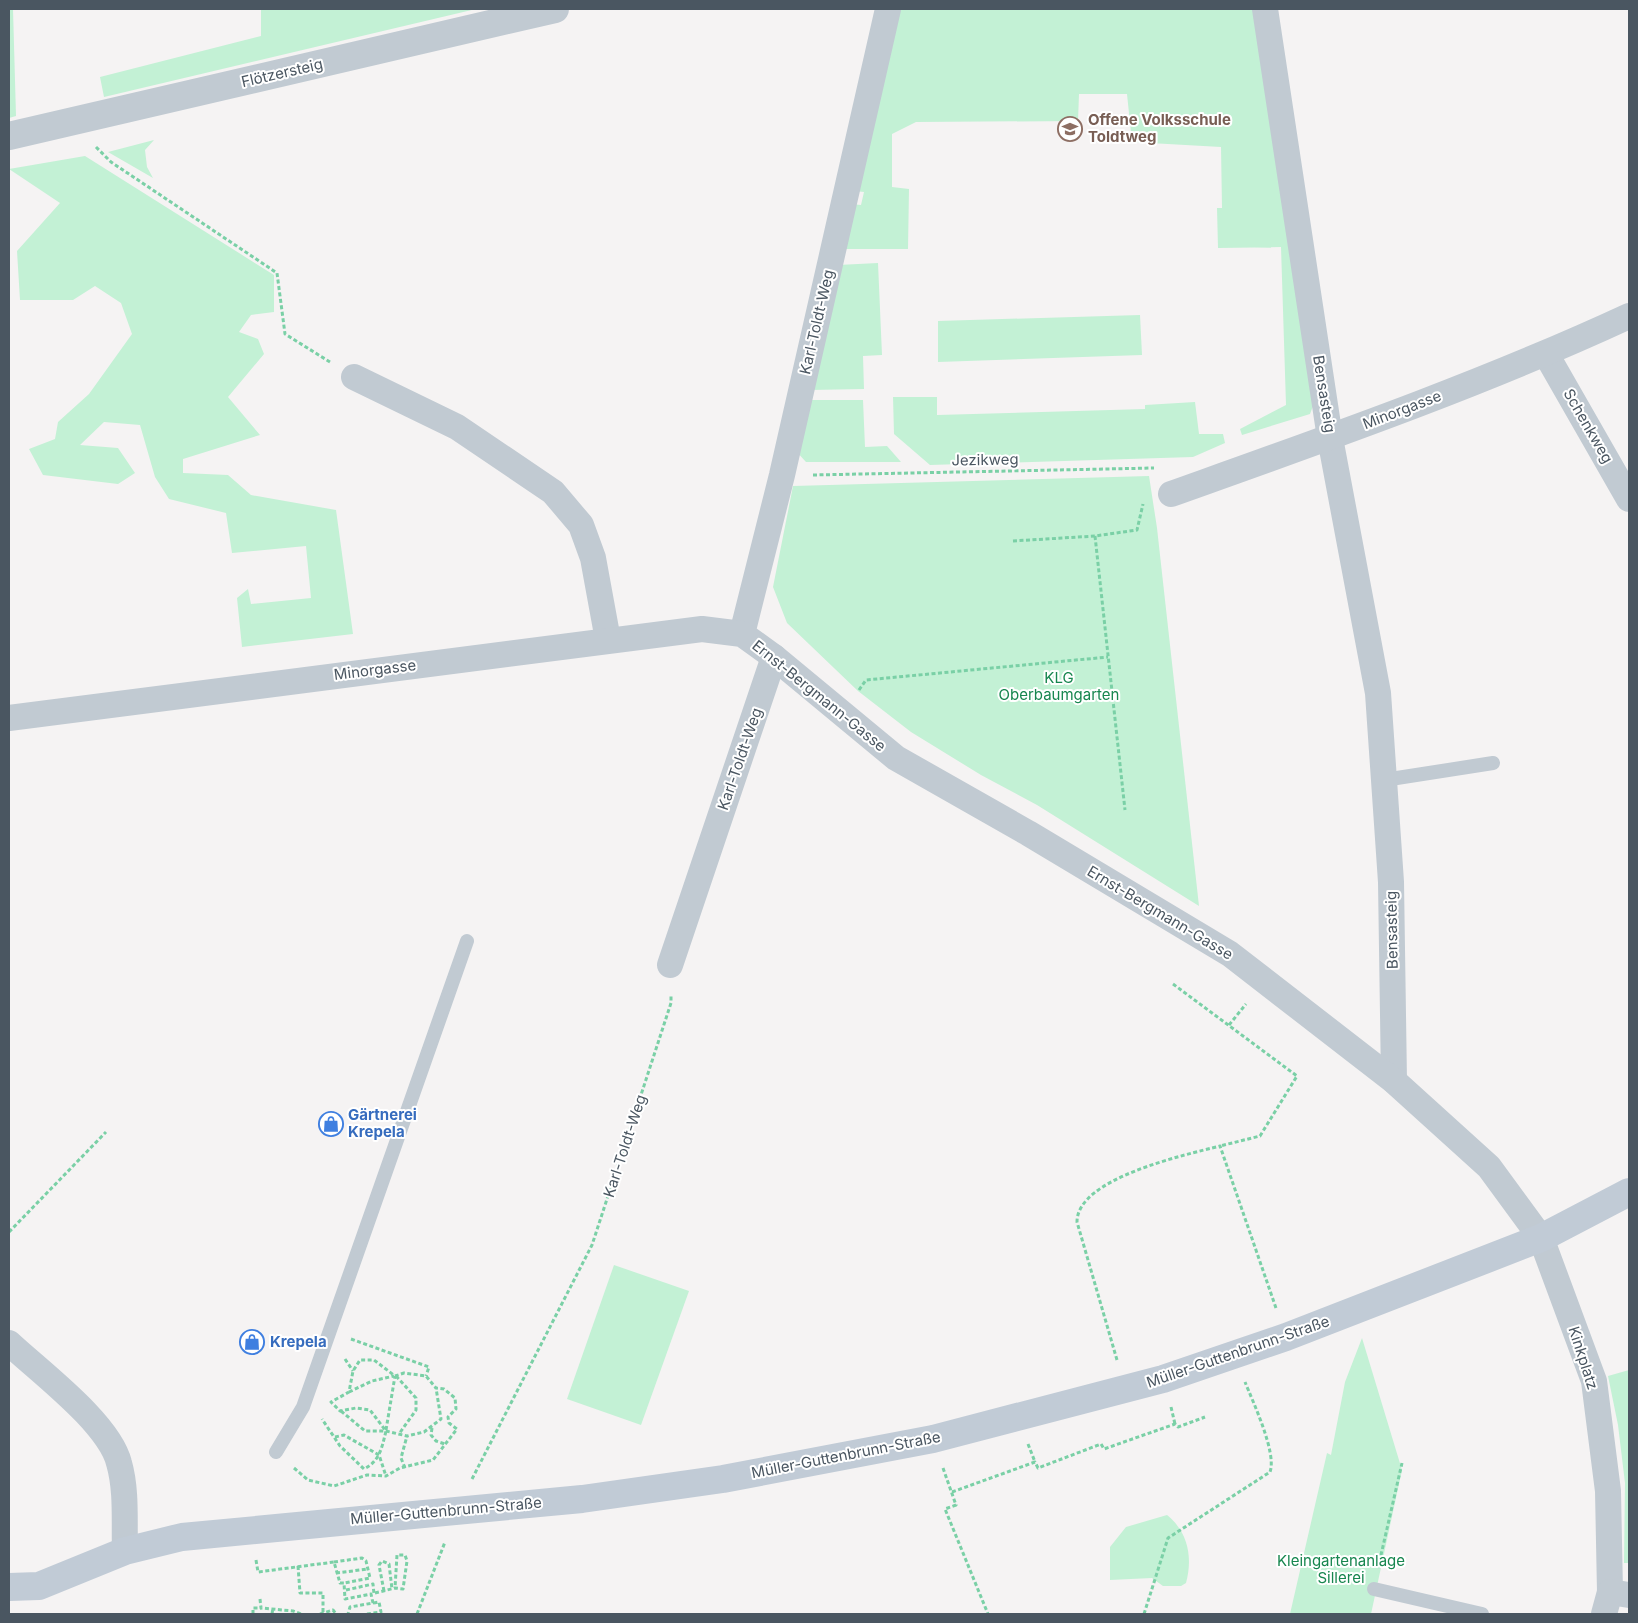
<svg xmlns="http://www.w3.org/2000/svg" width="1638" height="1623" viewBox="0 0 1638 1623" font-family="Inter,sans-serif">
<style>
.green{fill:#c3f1d5}
.lines{fill:none;stroke-linecap:round;stroke-linejoin:round}
.path{stroke:#7ad0a6;stroke-width:3;stroke-dasharray:4 2.5;stroke-linecap:butt}
.service{stroke:#c1cad2;stroke-width:14}
.minor{stroke:#c1cad2;stroke-width:26}
.tertiary{stroke:#c1cad2;stroke-width:28}
.secondary{stroke:#c1cbd6;stroke-width:28}
.labels{text-anchor:middle;stroke-width:4;stroke-linejoin:round;paint-order:stroke}
.street-label{font-size:15px;fill:#4a5661;stroke:#fff}
.education-label{font-size:15px;font-weight:bold;fill:#785e54;stroke:#fff;text-anchor:start}
.park-label{font-size:15px;fill:#17864f;stroke:#fff}
.shop-label{font-size:15px;font-weight:bold;fill:#366cbe;stroke:#fff;text-anchor:start}
</style>
<rect width="100%" height="100%" fill="#f5f3f3"/>
<!-- green -->
<g class="green">
<path d="M 9,9 L 13,9 L 16,116 L 9,118 Z"/>
<path d="M 261,9 L 476,9 L 104,97 L 100,77 L 261,36 Z"/>
<path d="M 897,9 L 1253,9 L 1313,406 L 1310,414 L 1242,435 L 1240,429 L 1286,405 L 1281,247 L 1218,248 L 1217,208 L 1222,208 L 1221,147 L 1132,142 L 1127,94 L 1079,94 L 1078,121 L 916,122 L 892,134 L 892,187 L 909,189 L 908,249 L 841,249 L 851,204 L 861,205 L 864,192 L 855,191 Z"/>
<path d="M 154,140 L 145,150 L 147,167 L 153,178 L 108,152 Z"/>
<path d="M 85,156 L 274,275 L 274,312 L 251,315 L 239,332 L 258,339 L 264,354 L 228,397 L 260,435 L 183,459 L 183,473 L 228,475 L 251,495 L 336,510 L 353,634 L 242,647 L 237,598 L 248,589 L 251,604 L 311,598 L 306,546 L 232,553 L 226,513 L 169,499 L 155,477 L 140,425 L 104,422 L 80,445 L 118,448 L 135,473 L 118,484 L 43,475 L 29,449 L 55,439 L 58,422 L 89,394 L 132,334 L 121,303 L 95,286 L 73,300 L 20,300 L 17,251 L 60,203 L 9,169 Z"/>
<path d="M 878,263 L 882,355 L 863,356 L 864,389 L 810,390 L 838,265 Z"/>
<path d="M 1140,315 L 1142,355 L 938,362 L 938,321 Z"/>
<path d="M 893,397 L 937,397 L 937,415 L 1145,409 L 1145,405 L 1195,402 L 1199,434 L 1223,434 L 1225,443 L 1193,457 L 930,465 L 894,434 Z"/>
<path d="M 807,400 L 863,400 L 865,447 L 887,446 L 901,462 L 806,462 L 796,451 Z"/>
<path d="M 1149,476 L 1157,528 L 1199,906 L 1037,805 L 981,775 L 911,732 L 858,691 L 787,623 L 773,587 L 793,486 Z"/>
<path d="M 614,1265 L 689,1291 L 641,1425 L 567,1399 Z"/>
<path d="M 1362,1338 L 1402,1470 L 1371,1614 L 1290,1614 L 1327,1453 L 1331,1455 L 1345,1382 Z"/>
<path d="M 1629,1370 L 1629,1563 L 1624,1563 L 1625,1483 L 1618,1425 L 1608,1376 Z"/>
<path d="M 1167,1515 C 1188,1532 1193,1557 1186,1583 L 1181,1586 L 1163,1586 L 1152,1578 L 1110,1580 L 1110,1547 L 1126,1527 Z"/>
</g>
<g class="lines">
<!-- path -->
<g class="path">
<path d="M 96,147 L 111,162 L 277,273 L 285,334 L 330,362"/>
<path d="M 813,475 L 1154,468"/>
<path d="M 1095,536 L 1125,810"/>
<path d="M 1013,541 L 1095,536 L 1137,530 L 1143,504"/>
<path d="M 859,690 L 866,680 L 1108,657"/>
<path d="M 1173,984 L 1297,1076 L 1260,1136 L 1220,1146"/>
<path d="M 1229,1025 L 1246,1004"/>
<path d="M 9,1232 L 106,1132"/>
<path d="M 351,1339 L 429,1367 L 426,1376"/>
<path d="M 345,1359 L 353,1371"/>
<path d="M 1117,1360 L 1077,1222 C 1077,1178 1185,1155 1220,1146 L 1276,1308"/>
<path d="M 396,1376 L 416,1398 L 416,1410 L 399,1434"/>
<path d="M 349,1392 L 372,1381 L 394,1376"/>
<path d="M 1171,1407 L 1175,1424"/>
<path d="M 341,1411 L 365,1431 L 386,1431 L 407,1436 L 424,1432 L 441,1419 L 436,1388"/>
<path d="M 432,1428 L 431,1435 L 436,1441 L 445,1444"/>
<path d="M 386,1430 L 395,1376"/>
<path d="M 335,1437 L 344,1435 L 379,1455 L 386,1476"/>
<path d="M 1028,1444 L 1035,1462"/>
<path d="M 294,1468 L 308,1480 L 334,1486 L 367,1475 L 386,1476 L 400,1468 L 433,1460 L 457,1429 L 449,1423 L 448,1417 L 456,1409 L 455,1398 L 444,1389 L 436,1388 L 426,1376 L 404,1373 L 395,1376 L 374,1360 L 360,1360 L 353,1371 L 349,1392 L 331,1402 L 340,1411 L 356,1408 L 370,1410 L 386,1431 C 382,1447 380,1461 364,1469 L 340,1446 L 322,1419"/>
<path d="M 405,1468 L 401,1458 L 407,1436"/>
<path d="M 943,1468 L 956,1505 L 945,1509 L 988,1614"/>
<path d="M 472,1479 L 592,1245 L 671,1003 L 671,995"/>
<path d="M 952,1492 L 1035,1462 L 1038,1468 L 1101,1444 L 1104,1449 L 1175,1424 L 1178,1427 L 1205,1417"/>
<path d="M 256,1560 L 258,1572 L 334,1562 L 340,1583 L 344,1583 L 345,1599 L 371,1594 L 373,1603 L 350,1607 L 348,1614"/>
<path d="M 334,1562 L 362,1558 L 366,1561 L 370,1578 L 344,1583"/>
<path d="M 298,1566 L 300,1593 L 323,1593 L 323,1613"/>
<path d="M 1378,1568 L 1402,1463"/>
<path d="M 336,1573 L 368,1569"/>
<path d="M 346,1590 L 373,1584 L 374,1594"/>
<path d="M 384,1591 L 379,1565 L 382,1561 L 389,1564 L 392,1589"/>
<path d="M 375,1593 L 395,1588 L 403,1589 L 407,1561 L 405,1555 L 397,1555 L 395,1588"/>
<path d="M 260,1599 L 261,1608 L 293,1611 L 301,1614"/>
<path d="M 253,1614 L 253,1608 L 261,1608"/>
<path d="M 272,1614 L 273,1608"/>
<path d="M 320,1614 L 333,1610 L 336,1614"/>
<path d="M 367,1614 L 381,1612 L 379,1602 L 374,1603"/>
<path d="M 417,1614 L 445,1542"/>
<path d="M 1144,1614 L 1168,1538 L 1270,1472 C 1277,1453 1253,1402 1245,1382"/>
</g>
<!-- service -->
<g class="service">
<path d="M 1384,780 L 1493,763"/>
<path d="M 276,1452 L 303,1407 L 467,941"/>
<path d="M 1374,1589 L 1482,1614"/>
</g>
<!-- minor -->
<g class="minor">
<path d="M 1265,9 L 1330,438 L 1378,693 L 1391,882 L 1394,1081"/>
<path d="M 1546,354 L 1629,499"/>
<path d="M 354,377 L 457,427 L 553,492 L 581,525 L 593,558 L 608,640"/>
<path d="M 1171,494 C 1325,439 1480,385 1629,316"/>
<path d="M 742,634 L 782,475 L 888,9"/>
<path d="M 9,718 L 702,629 L 742,634 L 774,657 L 896,758 L 1028,833 L 1230,954 L 1394,1081 L 1489,1167 L 1541,1238 L 1594,1381 L 1608,1491 L 1610,1592 L 1629,1595"/>
<path d="M 670,965 L 774,657"/>
<path d="M 9,1343 C 40,1372 109,1423 119,1463 C 127,1491 124,1522 125,1551"/>
<path d="M 1604,1614 L 1610,1592"/>
</g>
<!-- tertiary -->
<path class="tertiary" d="M 9,136 L 555,9"/>
<!-- secondary -->
<path class="secondary" d="M 9,1587 L 39,1586 L 125,1551 L 182,1537 L 582,1499 L 723,1479 L 933,1439 L 1163,1379 L 1286,1337 L 1541,1238 L 1629,1192"/>
</g>
<!-- icons -->
<defs>
<symbol id="school-ring" viewBox="-11 -11 22 22"><circle r="9.5" fill="#fff" stroke="#8d6e63" stroke-width="1.5"/><path d="M0-5L7-2L0 1L-7-2ZM-4 1L0 2.5L4 1V4Q0 6-4 4Z" fill="#8d6e63"/></symbol>
<symbol id="shop-ring" viewBox="-11 -11 22 22"><circle r="9.5" fill="#fff" stroke="#3f7fe0" stroke-width="1.5"/><path d="M-5-2.5h2.3a2.7 3.5 0 0 1 5.4 0H5L5.5 6h-11ZM-1.5-2.5h3a1.5 2.3 0 0 0-3 0Z" fill="#3f7fe0"/></symbol>
</defs>
<g fill-rule="evenodd">
<use href="#school-ring" x="1056" y="115" width="28" height="28"/>
<use href="#shop-ring" x="317" y="1110" width="28" height="28"/>
<use href="#shop-ring" x="238" y="1328" width="28" height="28"/>
</g>
<g class="labels">
<!-- street labels -->
<g class="street-label">
<text transform="translate(282 73) rotate(-13)" y="5">Flötzersteig</text>
<text transform="translate(817 322) rotate(-77)" y="5">Karl-Toldt-Weg</text>
<text transform="translate(1324 394) rotate(81)" y="5">Bensasteig</text>
<text transform="translate(1402 410) rotate(-21)" y="5">Minorgasse</text>
<text transform="translate(1588 426) rotate(60)" y="5">Schenkweg</text>
<text transform="translate(985 460) rotate(-1)" y="5">Jezikweg</text>
<text transform="translate(375 670) rotate(-7)" y="5">Minorgasse</text>
<text transform="translate(819 696) rotate(39)" y="5">Ernst-Bergmann-Gasse</text>
<text transform="translate(740 759) rotate(-71)" y="5">Karl-Toldt-Weg</text>
<text transform="translate(1160 913) rotate(31)" y="5">Ernst-Bergmann-Gasse</text>
<text transform="translate(1392 930) rotate(-91)" y="5">Bensasteig</text>
<text transform="translate(625 1146) rotate(-72)" y="5">Karl-Toldt-Weg</text>
<text transform="translate(1238 1352) rotate(-19)" y="5">Müller-Guttenbrunn-Straße</text>
<text transform="translate(1583 1358) rotate(72)" y="5">Kinkplatz</text>
<text transform="translate(846 1455) rotate(-11)" y="5">Müller-Guttenbrunn-Straße</text>
<text transform="translate(446 1511) rotate(-5)" y="5">Müller-Guttenbrunn-Straße</text>
</g>
<!-- education labels -->
<g class="education-label">
<text x="1088" y="125">Offene Volksschule<tspan x="1088" dy="17">Toldtweg</tspan></text>
</g>
<!-- park labels -->
<g class="park-label">
<text x="1059" y="683">KLG<tspan x="1059" dy="17">Oberbaumgarten</tspan></text>
<text x="1341" y="1566">Kleingartenanlage<tspan x="1341" dy="17">Sillerei</tspan></text>
</g>
<!-- shop labels -->
<g class="shop-label">
<text x="348" y="1120">Gärtnerei<tspan x="348" dy="17">Krepela</tspan></text>
<text x="270" y="1347">Krepela</text>
</g>
</g>
<!-- border -->
<rect width="1638" height="1623" fill="none" stroke="#4a5661" stroke-width="20"/>
</svg>
